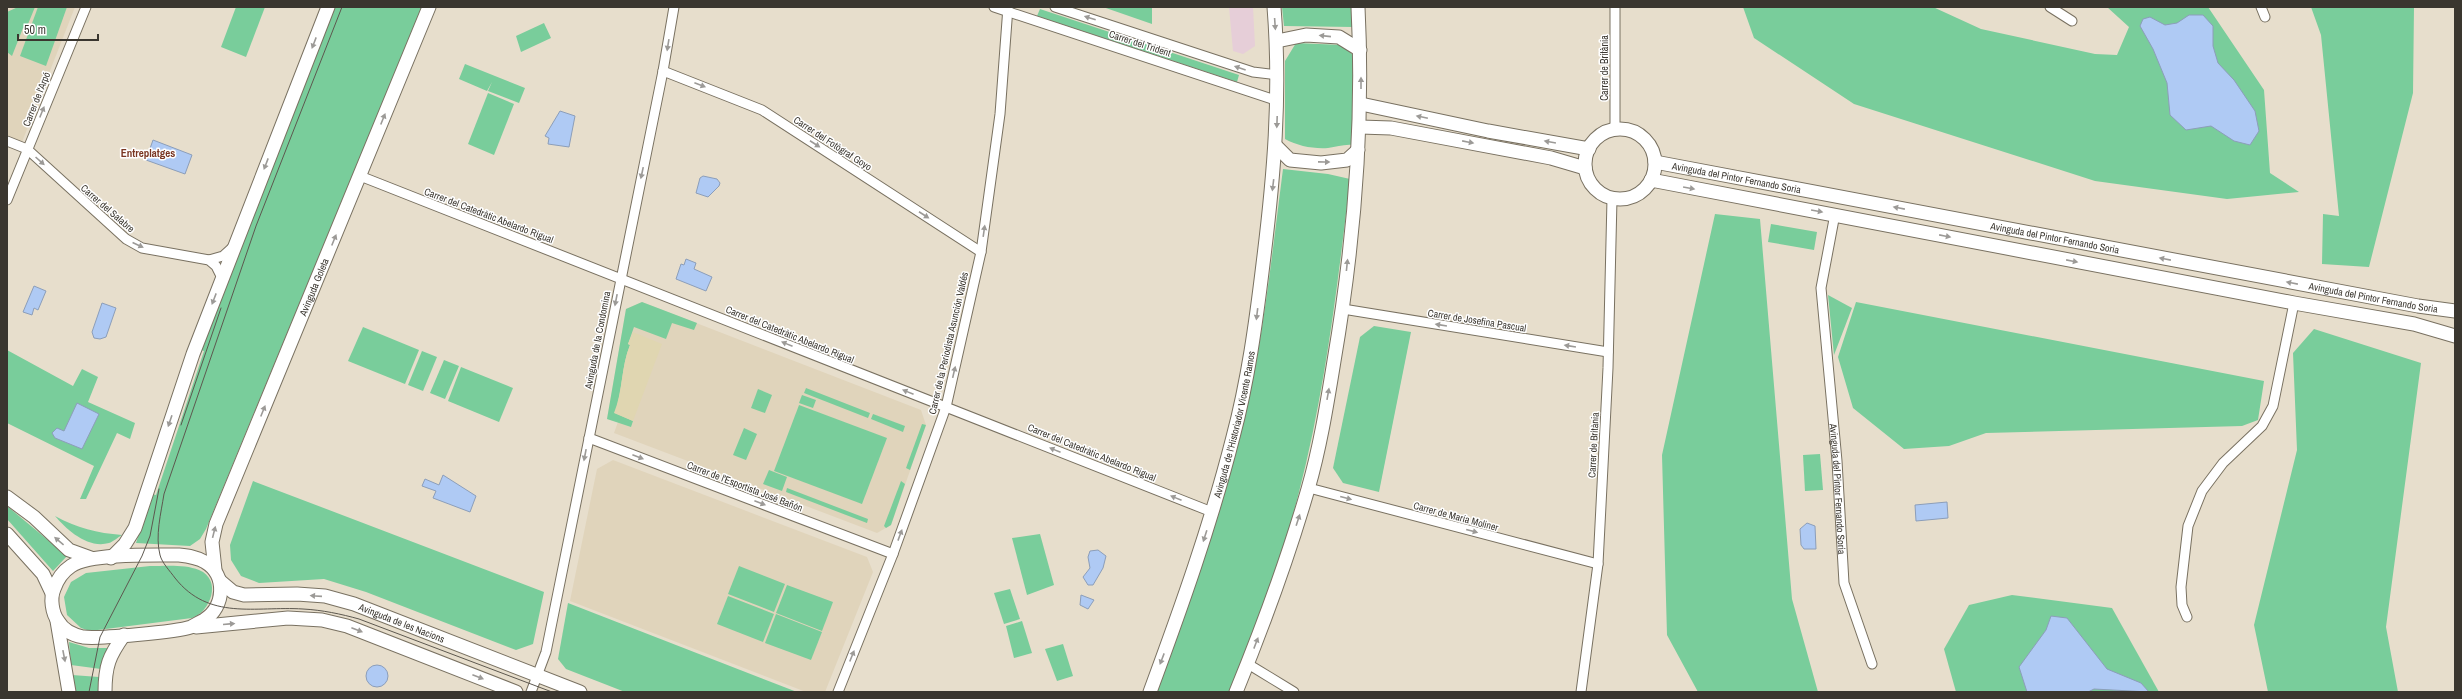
<svg xmlns="http://www.w3.org/2000/svg" width="2462" height="699" viewBox="0 0 2462 699" font-family="'Archivo Narrow',sans-serif">
<style>
.commercial{fill:#e6ced8}
.built{fill:#e0d4bb}
.green{fill:#79cd9b}
.sand{fill:#e0d6b1}
.water{fill:#afcaf4;stroke:#8c9eb9}
.lines{fill:none;stroke-linecap:round;stroke-linejoin:round}
.street-casing{stroke:#797161;stroke-width:11}
.secondary-casing{stroke:#797161;stroke-width:15}
.street{stroke:#fff;stroke-width:9}
.secondary{stroke:#fff;stroke-width:13}
.tram{stroke:#5d584f;stroke-width:1}
.oneway{fill:#9c9a97}
.labels{text-anchor:middle;stroke-width:3;stroke-linejoin:round;paint-order:stroke}
.street-label{font-size:10px;fill:#3a362f;stroke:#fff}
.neighbourhood-label{font-size:11px;font-weight:bold;fill:#7a3622;stroke:#fff}
</style>
<rect width="100%" height="100%" fill="#e7decc"/>
<!-- commercial -->
<path class="commercial" d="M 1229,7 L 1253,7 L 1255,46 L 1243,54 L 1233,51 Z"/>
<!-- built -->
<g class="built">
<path d="M 15,7 L 75,7 L 22,142 L 7,135 L 7,10 Z"/>
<path d="M 642,302 L 921,410 L 926,425 L 891,525 L 877,533 L 614,433 L 618,422 L 607,419 L 626,309 Z"/>
<path d="M 613,460 L 867,557 L 873,572 L 825,692 L 806,692 L 570,601 L 597,469 Z"/>
</g>
<!-- green -->
<g class="green">
<path d="M 18,7 L 35,7 L 26,29 L 23,28 L 12,56 L 7,52 L 7,12 Z"/>
<path d="M 38,7 L 67,7 L 46,66 L 20,56 Z"/>
<path d="M 236,7 L 265,7 L 246,57 L 221,47 Z"/>
<path d="M 333,7 L 422,7 L 206,529 L 200,539 L 190,546 L 136,543 L 152,494 L 156,495 L 204,351 L 201,350 Z"/>
<path d="M 1103,7 L 1152,7 L 1152,24 Z"/>
<path d="M 1282,7 L 1351,7 L 1353,27 L 1284,26 Z"/>
<path d="M 1743,7 L 1933,7 L 1981,29 L 2095,54 L 2117,55 L 2129,27 L 2107,7 L 2208,7 L 2264,90 L 2270,173 L 2299,192 L 2227,199 L 2095,181 L 1854,104 L 1754,38 Z"/>
<path d="M 2311,7 L 2414,7 L 2413,93 L 2369,267 L 2322,264 L 2323,214 L 2339,216 L 2321,35 Z"/>
<path d="M 1040,9 L 1239,75 L 1237,82 L 1037,16 Z"/>
<path d="M 544,23 L 551,38 L 521,52 L 516,36 Z"/>
<path d="M 1296,43 L 1342,45 L 1355,57 L 1353,145 C 1344,144 1337,147 1328,148 C 1313,149 1298,146 1285,139 L 1285,61 Z"/>
<path d="M 465,64 L 525,88 L 519,103 L 488,91 L 492,82 L 487,91 L 459,79 Z"/>
<path d="M 488,93 L 514,104 L 494,155 L 468,144 Z"/>
<path d="M 1283,169 L 1328,174 L 1350,179 C 1338,283 1325,391 1299,492 C 1282,560 1257,626 1232,692 L 1155,692 C 1184,610 1216,528 1238,445 C 1262,355 1271,261 1283,169 Z"/>
<path d="M 1715,214 L 1760,219 L 1792,599 L 1818,692 L 1698,692 L 1667,635 L 1662,455 Z"/>
<path d="M 1771,224 L 1817,232 L 1814,250 L 1768,242 Z"/>
<path d="M 1828,295 L 1852,308 L 1834,355 Z"/>
<path d="M 642,302 L 697,323 L 694,330 L 672,323 L 666,339 L 634,327 L 628,344 L 630,345 C 621,367 623,390 615,413 L 633,421 L 631,427 L 607,419 L 626,309 Z"/>
<path d="M 1856,302 L 2264,381 L 2258,420 L 2242,426 L 1986,433 L 1949,446 L 1904,449 L 1853,408 L 1838,357 Z"/>
<path d="M 1374,326 L 1411,332 L 1379,492 L 1343,483 L 1333,468 L 1360,337 Z"/>
<path d="M 363,327 L 419,350 L 405,384 L 348,361 Z"/>
<path d="M 2314,329 L 2421,363 L 2386,627 L 2398,692 L 2268,692 L 2254,625 L 2297,450 L 2293,353 Z"/>
<path d="M 7,350 L 73,386 L 82,369 L 98,377 L 88,402 L 135,423 L 130,439 L 117,433 L 86,499 L 80,499 L 94,466 L 7,423 Z"/>
<path d="M 422,351 L 437,357 L 423,391 L 408,385 Z"/>
<path d="M 444,360 L 459,366 L 445,399 L 430,393 Z"/>
<path d="M 461,367 L 513,388 L 499,422 L 448,401 Z"/>
<path d="M 806,388 L 870,413 L 868,418 L 804,393 Z"/>
<path d="M 758,389 L 772,395 L 765,413 L 751,408 Z"/>
<path d="M 802,395 L 816,400 L 813,408 L 799,403 Z"/>
<path d="M 799,405 L 887,438 L 862,504 L 774,471 Z"/>
<path d="M 873,414 L 905,426 L 903,432 L 871,419 Z"/>
<path d="M 922,424 L 926,425 L 910,470 L 906,468 Z"/>
<path d="M 744,428 L 757,434 L 746,460 L 733,455 Z"/>
<path d="M 1820,454 L 1823,490 L 1805,491 L 1803,455 Z"/>
<path d="M 769,470 L 787,477 L 782,491 L 763,484 Z"/>
<path d="M 253,481 L 544,592 L 533,644 L 516,650 L 366,592 L 324,579 L 259,583 L 241,576 L 231,560 L 230,545 Z"/>
<path d="M 901,481 L 905,484 L 891,525 L 886,528 L 884,526 Z"/>
<path d="M 787,488 L 868,519 L 867,523 L 786,492 Z"/>
<path d="M 7,506 L 67,556 L 53,571 L 7,519 Z"/>
<path d="M 55,516 C 77,528 97,533 122,535 C 118,537 113,542 109,543 C 88,549 67,530 55,516 Z"/>
<path d="M 1040,534 L 1054,585 L 1027,595 L 1012,538 Z"/>
<path d="M 150,566 C 165,566 185,564 199,570 C 223,580 210,612 192,618 L 90,631 L 81,628 L 67,615 L 64,597 L 71,582 L 86,573 Z"/>
<path d="M 739,566 L 785,584 L 774,612 L 728,594 Z"/>
<path d="M 787,585 L 833,602 L 822,631 L 776,613 Z"/>
<path d="M 1010,589 L 1020,619 L 1004,624 L 994,593 Z"/>
<path d="M 2012,595 L 2112,608 L 2159,692 L 1956,692 L 1944,649 L 1969,605 Z"/>
<path d="M 728,596 L 774,614 L 763,642 L 717,624 Z"/>
<path d="M 568,603 L 797,692 L 625,692 L 566,669 L 558,659 Z"/>
<path d="M 776,614 L 822,632 L 811,660 L 765,643 Z"/>
<path d="M 1022,621 L 1032,653 L 1014,658 L 1006,626 Z"/>
<path d="M 69,642 L 89,648 L 109,648 L 101,669 L 71,665 Z"/>
<path d="M 1063,644 L 1073,676 L 1057,681 L 1045,649 Z"/>
<path d="M 72,675 L 99,677 L 100,692 L 74,692 Z"/>
</g>
<!-- sand -->
<path class="sand" d="M 633,332 L 662,344 L 633,421 L 614,413 C 623,391 621,367 630,345 L 628,344 Z"/>
<!-- water -->
<g class="water">
<path d="M 2189,15 L 2203,15 L 2213,26 L 2213,46 L 2218,63 L 2234,80 L 2255,111 L 2259,131 L 2250,145 L 2234,141 L 2211,126 L 2186,130 L 2170,115 L 2167,83 L 2153,49 L 2140,26 L 2143,19 L 2150,17 L 2165,25 L 2177,23 Z"/>
<path d="M 560,111 L 575,116 L 569,147 L 548,144 L 549,138 L 545,136 Z"/>
<path d="M 153,140 L 192,155 L 185,174 L 146,160 Z"/>
<path d="M 703,176 L 717,179 L 720,183 L 719,186 L 708,197 L 696,193 L 700,178 Z"/>
<path d="M 686,259 L 696,263 L 694,269 L 712,277 L 706,291 L 676,279 L 681,264 L 684,265 Z"/>
<path d="M 34,286 L 46,291 L 38,310 L 34,308 L 32,315 L 23,312 Z"/>
<path d="M 102,303 L 116,308 L 106,337 L 100,339 L 94,338 L 92,332 Z"/>
<path d="M 77,403 L 99,414 L 82,449 L 55,438 L 52,433 L 57,428 L 64,431 Z"/>
<path d="M 443,475 L 476,496 L 470,512 L 433,498 L 436,491 L 422,486 L 425,479 L 439,485 Z"/>
<path d="M 1947,502 L 1948,518 L 1916,521 L 1915,505 Z"/>
<path d="M 1807,523 L 1815,526 L 1816,549 L 1804,549 L 1801,545 L 1800,529 Z"/>
<path d="M 1098,550 L 1106,556 L 1103,568 L 1093,585 L 1088,585 L 1083,577 L 1090,568 L 1088,557 L 1090,551 Z"/>
<path d="M 1081,595 L 1094,600 L 1088,609 L 1080,605 Z"/>
<path d="M 2051,616 L 2067,618 L 2107,669 L 2141,683 L 2149,692 L 2094,689 L 2088,692 L 2027,692 L 2019,667 L 2046,630 Z"/>
<circle cx="377" cy="676" r="11"/>
</g>
<g class="lines">
<defs>
<g id="street">
<path d="M 994,7 L 1278,101"/>
<path d="M 1055,7 L 1253,72 L 1278,75"/>
<path d="M 1615,7 L 1615,130"/>
<path d="M 2050,7 L 2072,21"/>
<path d="M 2261,7 L 2265,17"/>
<path d="M 663,71 L 762,110 L 981,252"/>
<path d="M 7,141 L 27,149 L 126,239 L 142,248 L 209,260 L 216,266 L 222,278"/>
<path d="M 360,176 L 1212,512"/>
<path d="M 7,200 L 86,7"/>
<path id="s1" d="M 1835,214 L 1821,288 L 1837,461 L 1844,583 L 1872,664"/>
<path d="M 209,260 L 223,256 L 234,246"/>
<path d="M 1343,309 L 1608,352"/>
<path d="M 589,438 L 893,554"/>
<path d="M 1309,488 L 1598,564"/>
<path d="M 2187,617 L 2182,605 L 2181,587 L 2188,526 L 2202,491 L 2223,463 L 2262,426 L 2273,406 L 2294,303"/>
<path d="M 1248,664 L 1294,692"/>
<path d="M 531,692 L 546,652 L 663,71 L 674,7"/>
<path d="M 838,692 L 893,554 L 946,407 L 981,252 L 1000,114 L 1008,7"/>
<path d="M 1581,692 L 1598,564 L 1608,368 L 1612,199"/>
</g>
<g id="secondary">
<path d="M 1277,41 L 1306,35 L 1339,37 L 1360,50"/>
<path d="M 1361,104 L 1488,131 L 1589,149"/>
<path d="M 1360,127 L 1391,128 L 1551,158 L 1585,168"/>
<circle cx="1620" cy="164" r="35"/>
<path d="M 1276,146 L 1290,160 L 1321,163 L 1347,160 L 1358,150"/>
<path id="s2" d="M 1655,162 L 2418,306 L 2455,311"/>
<path d="M 1651,180 L 2294,303 L 2414,324 L 2455,336"/>
<path d="M 7,497 L 34,517 L 69,550 L 91,558"/>
<path d="M 7,534 L 43,574 L 52,593"/>
<path d="M 179,555 C 188,556 197,557 205,562 C 227,575 225,607 204,620 C 200,622 195,625 191,627 C 177,632 97,639 83,637 C 73,635 63,630 58,621 C 52,613 50,598 54,589 C 57,580 62,572 71,566 C 90,553 155,555 179,555 Z"/>
<path d="M 111,558 L 125,544 L 135,528 L 193,354 L 328,7"/>
<path id="s3" d="M 215,570 L 212,542 L 216,524 L 429,7"/>
<path id="s4" d="M 220,581 L 233,592 L 244,595 L 297,594 L 325,596 L 354,604 L 580,692"/>
<path d="M 57,621 L 69,692"/>
<path d="M 196,627 L 288,618 L 322,620 L 347,626 L 516,692"/>
<path d="M 105,692 C 105,666 109,656 124,635"/>
<path id="s5" d="M 1150,692 C 1181,608 1211,524 1233,437 C 1248,381 1256,322 1263,264 C 1274,176 1281,95 1274,7"/>
<path d="M 1236,692 C 1263,626 1288,558 1308,489 C 1320,448 1327,404 1334,361 C 1354,244 1364,126 1358,7"/>
</g>
</defs>
<!-- street casing -->
<use href="#street" class="street-casing"/>
<!-- secondary casing -->
<use href="#secondary" class="secondary-casing"/>
<!-- street -->
<use href="#street" class="street"/>
<!-- secondary -->
<use href="#secondary" class="secondary"/>
<!-- tram -->
<g class="tram">
<path d="M 342,7 L 256,226 L 164,494 C 161,513 155,536 160,555 C 162,563 170,571 175,578 C 209,621 255,606 303,609 C 322,610 341,614 359,619 L 552,692"/>
<path d="M 181,425 L 221,308"/>
<path d="M 89,692 L 100,637 L 142,556 L 150,536 L 159,489"/>
</g>
</g>
<!-- one-way arrows -->
<defs><path id="oneway-solid" d="M-6-.8H1V-3.2L6.5 0L1 3.2V.8H-6Z"/></defs>
<g class="oneway">
<use href="#oneway-solid" transform="translate(1090 18) rotate(-162)"/>
<use href="#oneway-solid" transform="translate(1275 24) rotate(86)"/>
<use href="#oneway-solid" transform="translate(1325 36) rotate(-174)"/>
<use href="#oneway-solid" transform="translate(314 43) rotate(111)"/>
<use href="#oneway-solid" transform="translate(668 45) rotate(99)"/>
<use href="#oneway-solid" transform="translate(1240 68) rotate(-161)"/>
<use href="#oneway-solid" transform="translate(1361 83) rotate(-90)"/>
<use href="#oneway-solid" transform="translate(700 85) rotate(21)"/>
<use href="#oneway-solid" transform="translate(42 112) rotate(-68)"/>
<use href="#oneway-solid" transform="translate(1422 117) rotate(-168)"/>
<use href="#oneway-solid" transform="translate(383 119) rotate(-68)"/>
<use href="#oneway-solid" transform="translate(1277 122) rotate(92)"/>
<use href="#oneway-solid" transform="translate(1468 142) rotate(11)"/>
<use href="#oneway-solid" transform="translate(1550 142) rotate(-170)"/>
<use href="#oneway-solid" transform="translate(815 144) rotate(33)"/>
<use href="#oneway-solid" transform="translate(40 161) rotate(42)"/>
<use href="#oneway-solid" transform="translate(1324 162) rotate(1)"/>
<use href="#oneway-solid" transform="translate(266 164) rotate(111)"/>
<use href="#oneway-solid" transform="translate(642 173) rotate(102)"/>
<use href="#oneway-solid" transform="translate(1273 185) rotate(97)"/>
<use href="#oneway-solid" transform="translate(1689 188) rotate(10)"/>
<use href="#oneway-solid" transform="translate(1899 208) rotate(-169)"/>
<use href="#oneway-solid" transform="translate(1817 211) rotate(10)"/>
<use href="#oneway-solid" transform="translate(924 215) rotate(33)"/>
<use href="#oneway-solid" transform="translate(984 231) rotate(-82)"/>
<use href="#oneway-solid" transform="translate(1945 236) rotate(11)"/>
<use href="#oneway-solid" transform="translate(334 240) rotate(-68)"/>
<use href="#oneway-solid" transform="translate(138 245) rotate(25)"/>
<use href="#oneway-solid" transform="translate(2165 259) rotate(-169)"/>
<use href="#oneway-solid" transform="translate(2072 261) rotate(11)"/>
<use href="#oneway-solid" transform="translate(1347 265) rotate(-84)"/>
<use href="#oneway-solid" transform="translate(2292 283) rotate(-169)"/>
<use href="#oneway-solid" transform="translate(214 299) rotate(111)"/>
<use href="#oneway-solid" transform="translate(616 300) rotate(101)"/>
<use href="#oneway-solid" transform="translate(1257 314) rotate(97)"/>
<use href="#oneway-solid" transform="translate(1441 325) rotate(-171)"/>
<use href="#oneway-solid" transform="translate(787 344) rotate(-158)"/>
<use href="#oneway-solid" transform="translate(1570 346) rotate(-171)"/>
<use href="#oneway-solid" transform="translate(954 372) rotate(-77)"/>
<use href="#oneway-solid" transform="translate(908 392) rotate(-158)"/>
<use href="#oneway-solid" transform="translate(1328 394) rotate(-80)"/>
<use href="#oneway-solid" transform="translate(263 411) rotate(-68)"/>
<use href="#oneway-solid" transform="translate(170 421) rotate(109)"/>
<use href="#oneway-solid" transform="translate(1055 450) rotate(-158)"/>
<use href="#oneway-solid" transform="translate(585 455) rotate(101)"/>
<use href="#oneway-solid" transform="translate(638 457) rotate(21)"/>
<use href="#oneway-solid" transform="translate(1176 498) rotate(-158)"/>
<use href="#oneway-solid" transform="translate(1346 498) rotate(15)"/>
<use href="#oneway-solid" transform="translate(760 503) rotate(21)"/>
<use href="#oneway-solid" transform="translate(1298 520) rotate(-72)"/>
<use href="#oneway-solid" transform="translate(1472 531) rotate(15)"/>
<use href="#oneway-solid" transform="translate(214 532) rotate(-76)"/>
<use href="#oneway-solid" transform="translate(900 535) rotate(-70)"/>
<use href="#oneway-solid" transform="translate(1205 536) rotate(108)"/>
<use href="#oneway-solid" transform="translate(59 541) rotate(-140)"/>
<use href="#oneway-solid" transform="translate(316 596) rotate(-176)"/>
<use href="#oneway-solid" transform="translate(229 624) rotate(-5)"/>
<use href="#oneway-solid" transform="translate(357 630) rotate(21)"/>
<use href="#oneway-solid" transform="translate(1256 643) rotate(-69)"/>
<use href="#oneway-solid" transform="translate(64 656) rotate(79)"/>
<use href="#oneway-solid" transform="translate(852 656) rotate(-68)"/>
<use href="#oneway-solid" transform="translate(1162 659) rotate(111)"/>
<use href="#oneway-solid" transform="translate(478 677) rotate(21)"/>
</g>
<g class="labels">
<!-- street labels -->
<g class="street-label">
<text transform="translate(1140 43) rotate(18)" y="4">Carrer del Trident</text>
<text transform="translate(1604 68) rotate(-90)" y="4">Carrer de Britània</text>
<text transform="translate(36 99) rotate(-68)" y="4">Carrer de l'Arpó</text>
<text transform="translate(833 143) rotate(33)" y="4">Carrer del Fotògraf Goyo</text>
<text dy="4" stroke="none"><textPath href="#s2" startOffset="83">Avinguda del Pintor Fernando Soria</textPath></text>
<text transform="translate(108 208) rotate(41)" y="4">Carrer del Salabre</text>
<text transform="translate(489 215) rotate(21)" y="4">Carrer del Catedràtic Abelardo Rigual</text>
<text dy="4" stroke="none"><textPath href="#s2" startOffset="407">Avinguda del Pintor Fernando Soria</textPath></text>
<text dy="4" stroke="none"><textPath href="#s3" startOffset="303">Avinguda Goleta</textPath></text>
<text dy="4" stroke="none"><textPath href="#s2" startOffset="731">Avinguda del Pintor Fernando Soria</textPath></text>
<text transform="translate(1477 320) rotate(9)" y="4">Carrer de Josefina Pascual</text>
<text transform="translate(790 334) rotate(22)" y="4">Carrer del Catedràtic Abelardo Rigual</text>
<text transform="translate(597 340) rotate(-79)" y="4">Avinguda de la Condomina</text>
<text transform="translate(948 343) rotate(-77)" y="4">Carrer de la Periodista Asunción Valdés</text>
<text dy="4" stroke="none"><textPath href="#s5" startOffset="281">Avinguda de l'Historiador Vicente Ramos</textPath></text>
<text transform="translate(1593 445) rotate(-87)" y="4">Carrer de Britània</text>
<text transform="translate(1092 452) rotate(22)" y="4">Carrer del Catedràtic Abelardo Rigual</text>
<text transform="translate(745 486) rotate(21)" y="4">Carrer de l'Esportista José Bañón</text>
<text dy="4" stroke="none"><textPath href="#s1" startOffset="277">Avinguda del Pintor Fernando Soria</textPath></text>
<text transform="translate(1456 516) rotate(15)" y="4">Carrer de María Moliner</text>
<text dy="4" stroke="none"><textPath href="#s4" startOffset="191">Avinguda de les Nacions</textPath></text>
</g>
<!-- neighbourhood labels -->
<g class="neighbourhood-label">
<text x="148" y="157">Entreplatges</text>
</g>
</g>
<!-- border -->
<rect width="2462" height="699" fill="none" stroke="#3a362f" stroke-width="16"/>
<!-- scale -->
<path d="M18 34v6h80v-6" fill="none" stroke="#3a362f" stroke-width="2"/>
<text x="24" y="34" font-size="12" fill="#3a362f" stroke="#ffffff" stroke-width="3" paint-order="stroke">50 m</text>
</svg>
